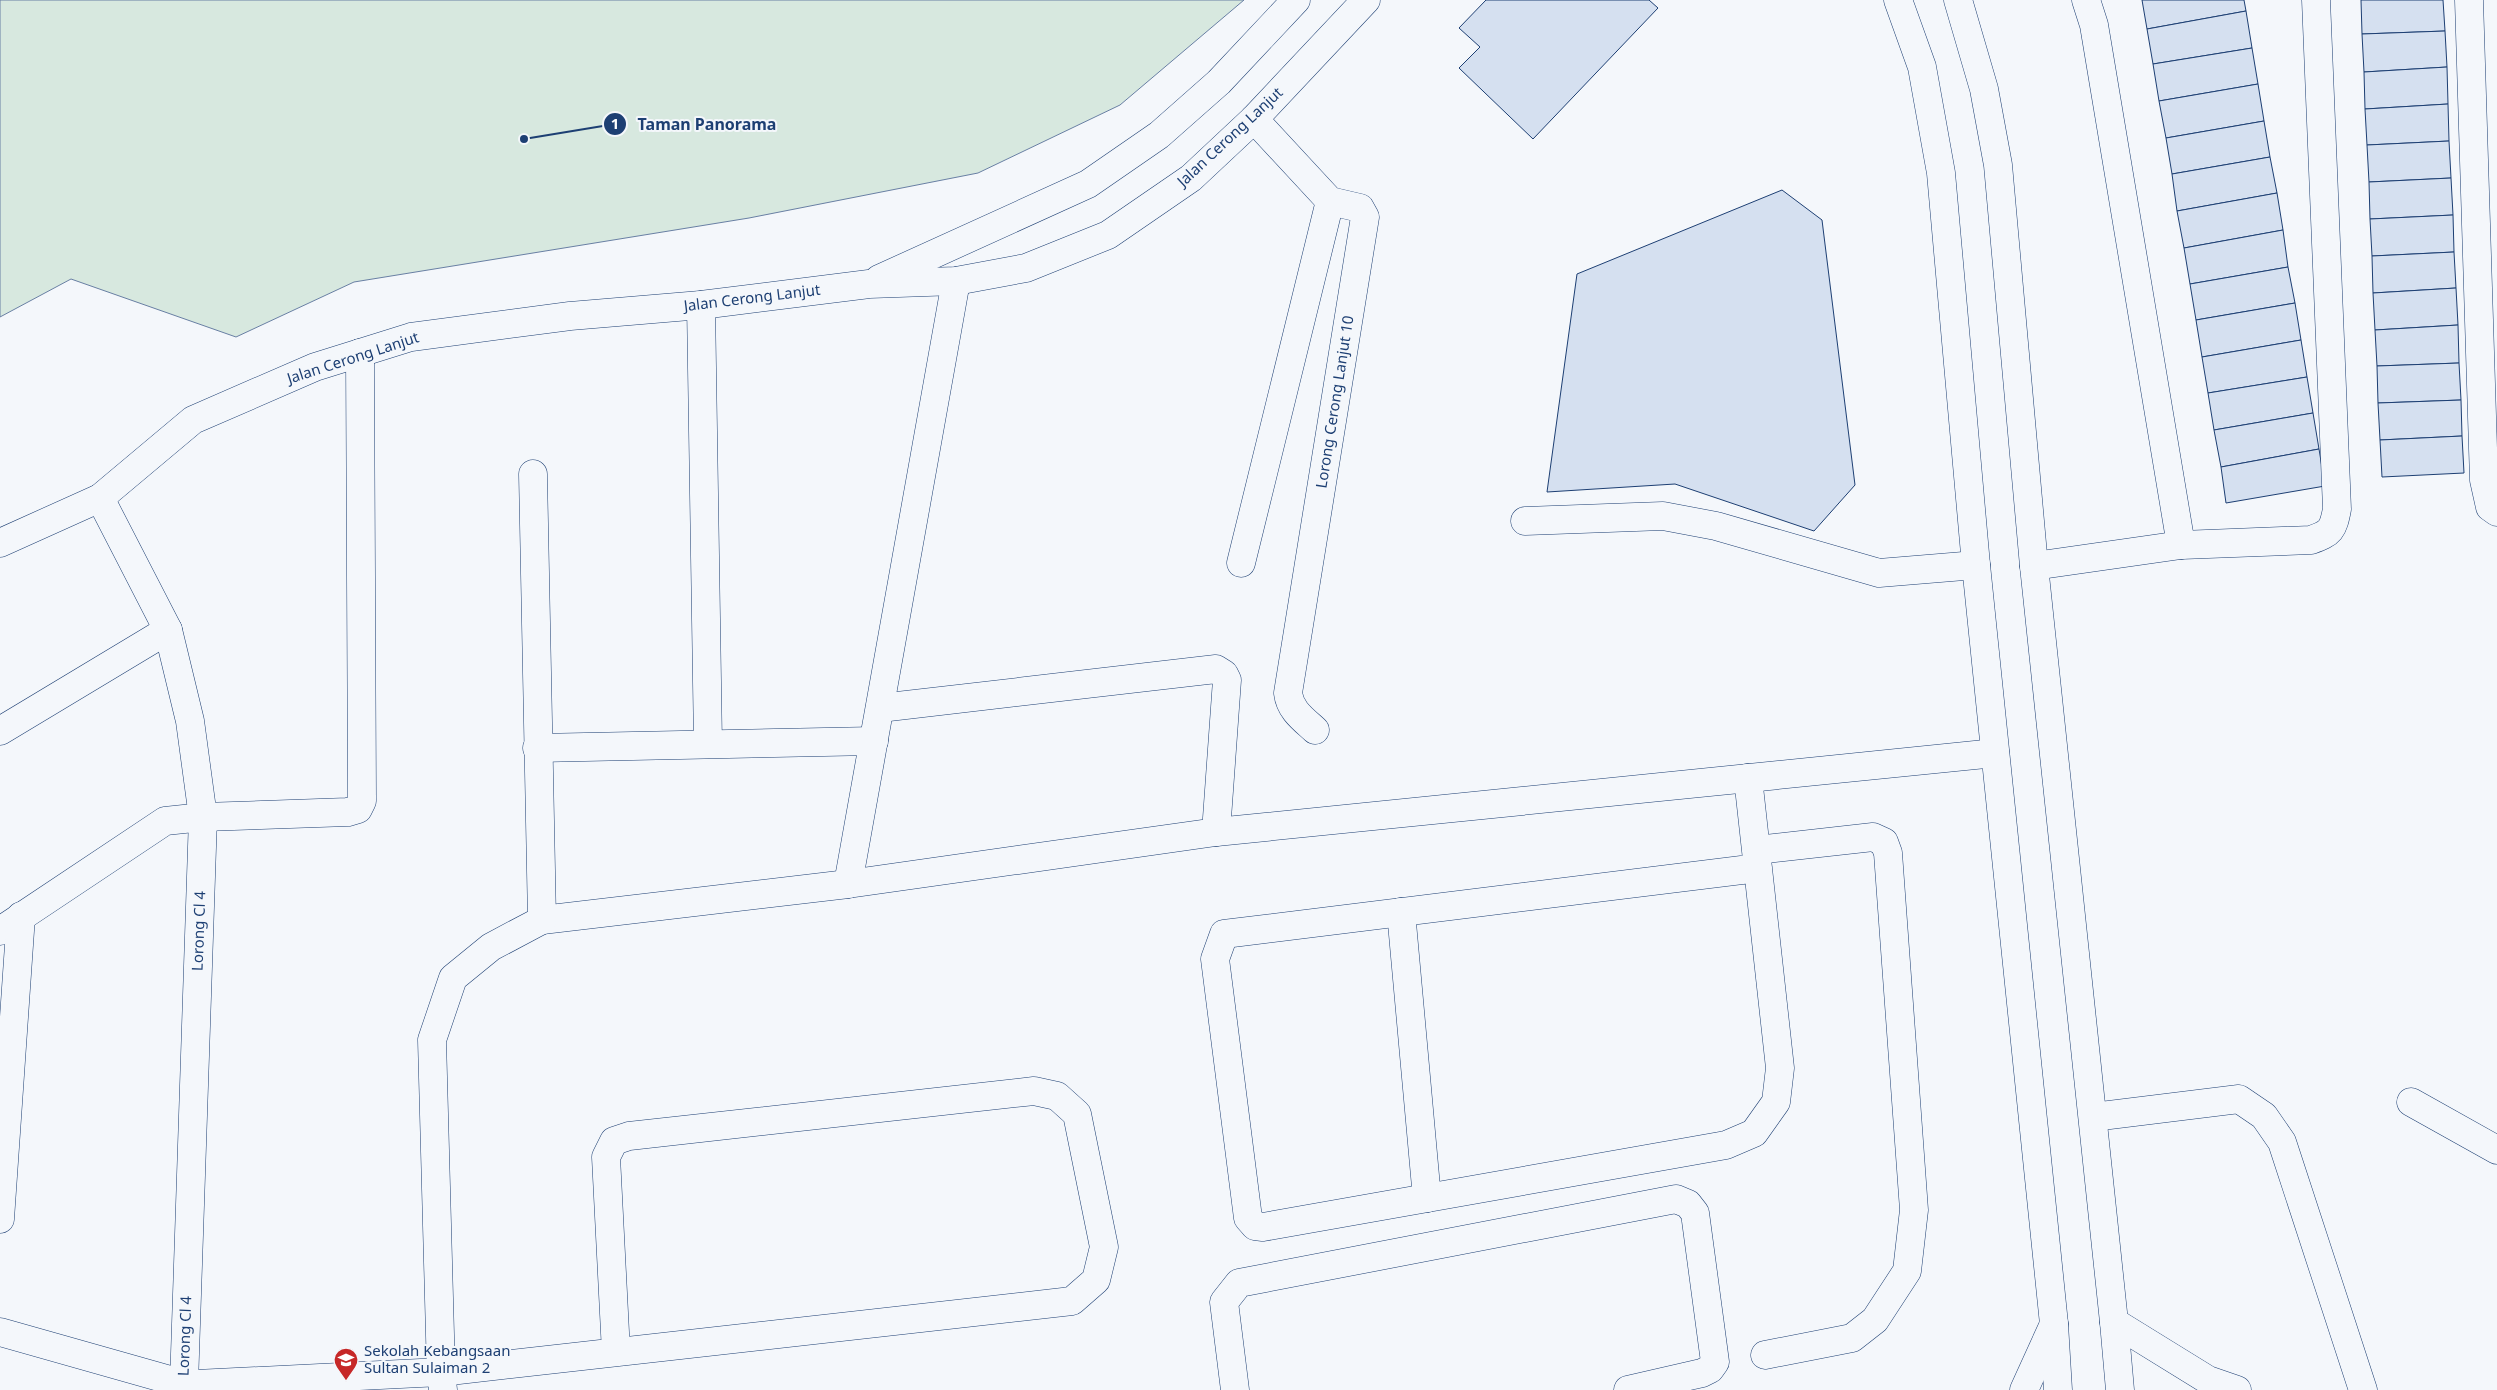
<svg xmlns="http://www.w3.org/2000/svg" width="2497" height="1390" viewBox="0 0 2497 1390" font-family="'Noto Sans',sans-serif">
<style>
.green{fill:#d7e8df;stroke:#687fa3}
.building{fill:#d5e0f0;stroke:#1d3f73}
.lines{fill:none;stroke-linecap:round;stroke-linejoin:round}
.minor-casing{stroke:#1d3f73;stroke-width:29}
.major-casing{stroke:#1d3f73;stroke-width:29}
.minor{stroke:#f4f7fb;stroke-width:28}
.major{stroke:#f4f7fb;stroke-width:28}
.labels{text-anchor:middle;stroke-width:4;stroke-linejoin:round;paint-order:stroke}
.street-label{font-size:15px;fill:#1d3f73;stroke:#f4f7fb}
.poi-label{font-size:15px;fill:#1d3f73;stroke:#f4f7fb;text-anchor:start}
.leader{fill:none;stroke:#1d3f73;stroke-width:2}
.callout-dot{fill:#1d3f73;stroke:#f4f7fb;stroke-width:2}
.mark-label{font-size:15px;text-anchor:middle;font-weight:bold;fill:#fff}
.callout-label{font-size:16px;text-anchor:middle;font-weight:bold;fill:#1d3f73;stroke:#f4f7fb;stroke-width:4;stroke-linejoin:round;paint-order:stroke}
</style>
<rect width="100%" height="100%" fill="#f4f7fb"/>
<!-- green -->
<path class="green" d="M 0,0 L 1244,0 L 1120,105 L 978,173 L 749,218 L 354,282 L 236,337 L 71,279 L 0,317 Z"/>
<!-- building -->
<g class="building">
<path d="M 1486,0 L 1649,0 L 1658,8 L 1533,139 L 1459,68 L 1480,47 L 1459,28 Z"/>
<path d="M 2142,0 L 2244,0 L 2246,11 L 2147,29 Z"/>
<path d="M 2361,0 L 2443,0 L 2445,31 L 2362,34 Z"/>
<path d="M 2246,11 L 2252,48 L 2153,64 L 2147,29 Z"/>
<path d="M 2445,31 L 2447,67 L 2364,72 L 2362,34 Z"/>
<path d="M 2252,48 L 2258,84 L 2159,101 L 2153,64 Z"/>
<path d="M 2447,67 L 2448,104 L 2365,109 L 2364,72 Z"/>
<path d="M 2258,84 L 2264,121 L 2166,138 L 2159,101 Z"/>
<path d="M 2448,104 L 2449,141 L 2367,145 L 2365,109 Z"/>
<path d="M 2264,121 L 2270,157 L 2172,174 L 2166,138 Z"/>
<path d="M 2449,141 L 2451,178 L 2369,182 L 2367,145 Z"/>
<path d="M 2270,157 L 2277,193 L 2177,211 L 2172,174 Z"/>
<path d="M 2451,178 L 2453,215 L 2370,219 L 2369,182 Z"/>
<path d="M 1782,190 L 1822,220 L 1855,485 L 1814,531 L 1675,484 L 1547,492 L 1577,274 Z"/>
<path d="M 2277,193 L 2283,230 L 2184,248 L 2177,211 Z"/>
<path d="M 2453,215 L 2454,252 L 2372,256 L 2370,219 Z"/>
<path d="M 2283,230 L 2288,267 L 2190,284 L 2184,248 Z"/>
<path d="M 2454,252 L 2456,288 L 2373,293 L 2372,256 Z"/>
<path d="M 2288,267 L 2295,303 L 2196,320 L 2190,284 Z"/>
<path d="M 2456,288 L 2458,325 L 2375,330 L 2373,293 Z"/>
<path d="M 2295,303 L 2301,340 L 2202,357 L 2196,320 Z"/>
<path d="M 2458,325 L 2459,363 L 2377,366 L 2375,330 Z"/>
<path d="M 2301,340 L 2307,377 L 2208,393 L 2202,357 Z"/>
<path d="M 2459,363 L 2461,400 L 2378,403 L 2377,366 Z"/>
<path d="M 2307,377 L 2313,413 L 2214,430 L 2208,393 Z"/>
<path d="M 2461,400 L 2462,436 L 2380,440 L 2378,403 Z"/>
<path d="M 2313,413 L 2319,449 L 2221,467 L 2214,430 Z"/>
<path d="M 2462,436 L 2464,473 L 2382,477 L 2380,440 Z"/>
<path d="M 2319,449 L 2325,486 L 2226,503 L 2221,467 Z"/>
</g>
<g class="lines">
<defs>
<g id="minor">
<path d="M 2086,0 L 2094,25 L 2181,545"/>
<path d="M 2469,0 L 2484,480 L 2490,507 L 2497,512"/>
<path d="M 1254,119 L 1330,201 L 1360,208 L 1365,217 L 1288,693 C 1290,710 1303,719 1315,730"/>
<path d="M 879,279 L 1088,184 L 1159,135 L 1219,82 L 1296,0"/>
<path d="M 701,305 L 708,744"/>
<path d="M 533,474 L 542,920 L 848,884 L 1216,832 L 1995,753"/>
<path d="M 100,498 L 168,630 L 190,721 L 203,817 L 184,1384"/>
<path d="M 1525,521 L 1663,516 L 1716,526 L 1879,573 L 1976,565"/>
<path d="M 0,543 L 100,498 L 193,420 L 315,367 L 411,337 L 570,316 L 701,305 L 869,284 L 956,281 L 1026,268 L 1108,235 L 1191,178 L 1254,119 L 1366,0"/>
<path d="M 1241,563 L 1330,201"/>
<path d="M 2034,566 L 2181,545 L 2311,540 C 2331,533 2333,530 2337,509 L 2316,0"/>
<path d="M 880,708 L 1216,669 L 1224,674 L 1227,680 L 1216,832"/>
<path d="M 0,731 L 168,630"/>
<path d="M 537,748 L 874,741"/>
<path d="M 1748,778 L 1780,1068 L 1776,1102 L 1754,1133 L 1726,1145 L 1263,1227 L 1255,1226 L 1248,1218 L 1215,959 L 1224,934 L 1758,868"/>
<path d="M 1757,850 L 1873,837 L 1884,842 L 1888,853 L 1914,1210 L 1907,1271 L 1875,1320 L 1852,1338 L 1765,1355"/>
<path d="M 848,884 L 956,281"/>
<path d="M 1401,912 L 1427,1198"/>
<path d="M 0,931 L 165,821 L 203,817 L 348,812 L 358,809 L 362,801 L 360,353"/>
<path d="M 2411,1102 L 2497,1150"/>
<path d="M 2093,1117 L 2239,1099 L 2264,1116 L 2282,1142 L 2363,1390"/>
<path d="M 0,1219 L 21,916"/>
<path d="M 0,1332 L 184,1384 L 196,1384 L 441,1372 L 1072,1301 L 1096,1280 L 1104,1247 L 1077,1114 L 1057,1096 L 1034,1091 L 629,1136 L 614,1141 L 606,1157 L 616,1352"/>
<path d="M 443,1390 L 441,1372 L 432,1040 L 453,978 L 491,947 L 542,920"/>
<path d="M 1235,1390 L 1224,1302 L 1239,1283 L 1676,1199 L 1688,1204 L 1695,1213 L 1715,1362 L 1710,1369 L 1702,1373 L 1628,1390"/>
<path d="M 2024,1390 L 2054,1324"/>
</g>
<g id="major">
<path d="M 1898,0 L 1922,67 L 1941,173 L 1976,565 L 2054,1324 L 2058,1390"/>
<path d="M 1958,0 L 1984,89 L 1998,165 L 2034,566 L 2114,1322 L 2120,1390"/>
<path d="M 2114,1322 L 2208,1380 L 2237,1390"/>
</g>
</defs>
<!-- minor casing -->
<use href="#minor" class="minor-casing"/>
<!-- major casing -->
<use href="#major" class="major-casing"/>
<!-- minor -->
<use href="#minor" class="minor"/>
<!-- major -->
<use href="#major" class="major"/>
</g>
<!-- icons -->
<defs>
<symbol id="school-pin" viewBox="-11 -11 22 30"><path d="M0 17L-7.5 6A9.5 9.5 0 1 1 7.5 6Z" fill="#c62828" stroke="#f4f7fb"/><path d="M0-5L7-2L0 1L-7-2ZM-4 1L0 2.5L4 1V4Q0 6-4 4Z" fill="#fff"/></symbol>
</defs>
<g fill-rule="evenodd">
<use href="#school-pin" x="332" y="1346" width="28" height="38"/>
</g>
<g class="labels">
<!-- street labels -->
<g class="street-label">
<text transform="translate(1230 137) rotate(-43)" y="5">Jalan Cerong Lanjut</text>
<text transform="translate(752 298) rotate(-7)" y="5">Jalan Cerong Lanjut</text>
<text transform="translate(353 358) rotate(-18)" y="5">Jalan Cerong Lanjut</text>
<text transform="translate(1335 402) rotate(-81)" y="5">Lorong Cerong Lanjut 10</text>
<text transform="translate(199 931) rotate(-88)" y="5">Lorong Cl 4</text>
<text transform="translate(185 1336) rotate(-88)" y="5">Lorong Cl 4</text>
</g>
<!-- poi labels -->
<g class="poi-label">
<text x="364" y="1356">Sekolah Kebangsaan<tspan x="364" dy="17">Sultan Sulaiman 2</tspan></text>
</g>
</g>
<!-- callouts -->
<path class="leader" d="M524 139L615 124"/>
<g class="callout-dot">
<circle cx="524" cy="139" r="5"/>
<circle cx="615" cy="124" r="12"/>
</g>
<g class="mark-label">
<text x="615" y="129">1</text>
</g>
<g class="callout-label">
<text x="707" y="130">Taman Panorama</text>
</g>
</svg>
